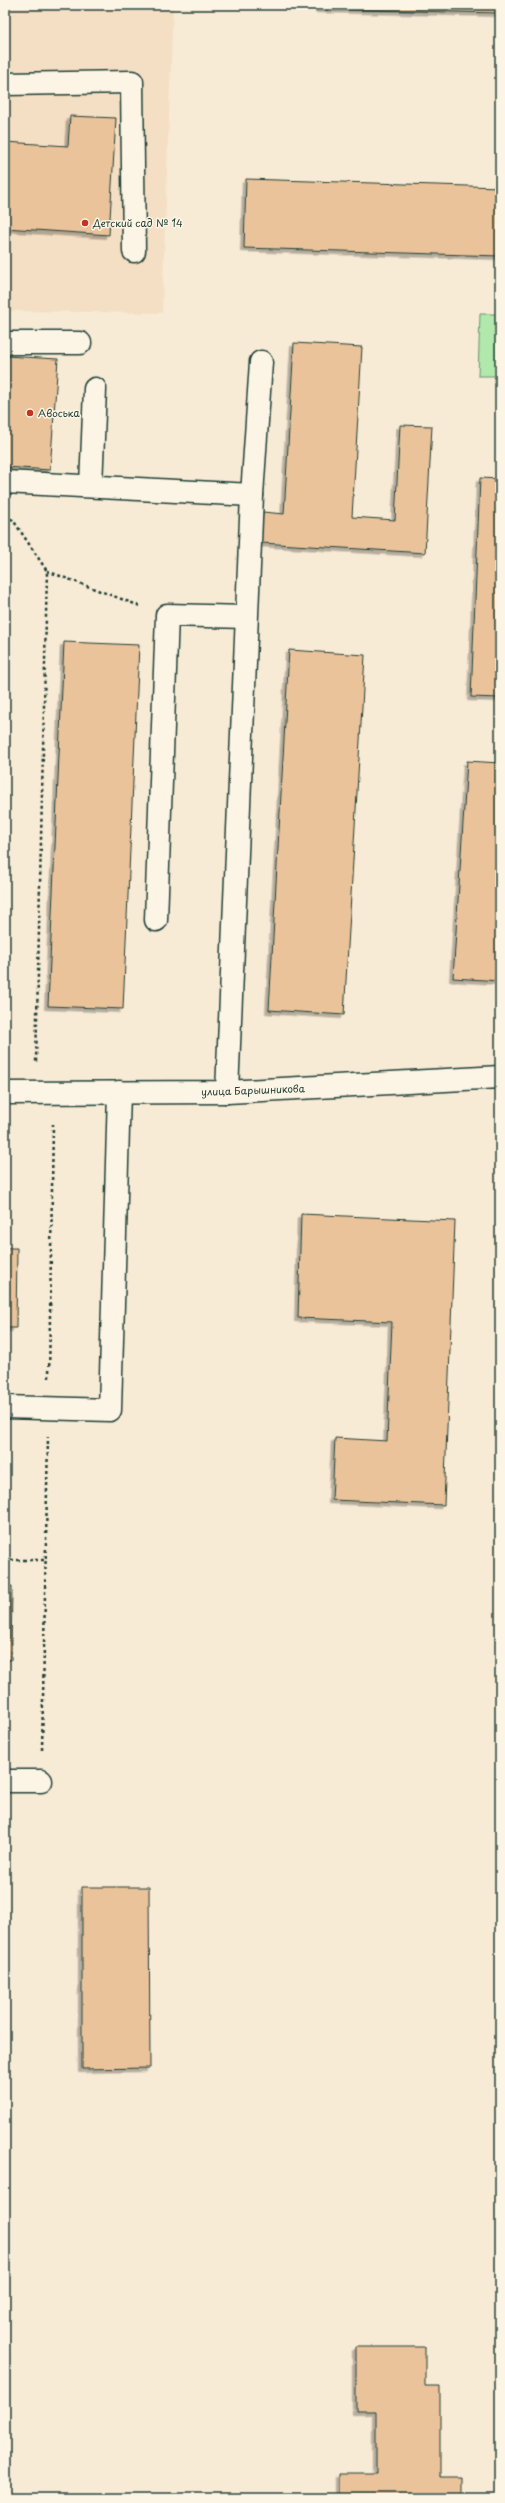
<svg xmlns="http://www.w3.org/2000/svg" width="505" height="2503" viewBox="0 0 505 2503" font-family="'Playpen Sans',sans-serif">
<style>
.built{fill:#f4dfc4}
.green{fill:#b1e8ab;stroke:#689270}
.building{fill:#eac39a;stroke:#1f3d34;filter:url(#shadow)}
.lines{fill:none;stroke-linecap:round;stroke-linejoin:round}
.minor-casing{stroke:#1f3d34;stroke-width:25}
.path{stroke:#1f3d34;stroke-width:2.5;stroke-dasharray:3 3;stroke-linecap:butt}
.minor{stroke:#fcf5e5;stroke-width:22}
.poi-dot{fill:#c8321e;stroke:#fcf5e5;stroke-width:1.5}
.labels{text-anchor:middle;stroke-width:3;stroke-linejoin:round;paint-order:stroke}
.poi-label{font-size:10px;fill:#1f3d34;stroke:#fcf5e5;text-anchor:start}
.street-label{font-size:10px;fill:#1f3d34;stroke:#fcf5e5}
</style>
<defs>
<filter id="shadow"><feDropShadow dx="-3.5" dy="3.5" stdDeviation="0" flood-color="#0004"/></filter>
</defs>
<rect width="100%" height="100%" fill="#f8ebd6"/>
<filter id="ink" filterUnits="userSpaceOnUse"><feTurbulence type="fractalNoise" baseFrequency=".025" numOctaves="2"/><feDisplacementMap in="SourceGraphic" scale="8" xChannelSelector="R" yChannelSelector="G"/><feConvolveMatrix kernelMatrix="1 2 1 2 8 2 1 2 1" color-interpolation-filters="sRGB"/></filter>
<g filter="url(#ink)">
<!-- built -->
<path class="built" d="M 5,5 L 173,5 L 162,313 L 5,311 Z"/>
<!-- green -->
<path class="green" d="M 480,314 L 500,314 L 500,376 L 478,376 Z"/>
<!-- building -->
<g class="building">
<path d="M 319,5 L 500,5 L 500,13 L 319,9 Z"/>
<path d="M 70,116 L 116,118 L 109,235 L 5,228 L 5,142 L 68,146 Z"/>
<path d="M 246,179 L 500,187 L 500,256 L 244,248 Z"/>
<path d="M 294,343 L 362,347 L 352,517 L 395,520 L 400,425 L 432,426 L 425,553 L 261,543 L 263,512 L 284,514 Z"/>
<path d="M 5,356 L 58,359 L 50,470 L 5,467 Z"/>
<path d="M 480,478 L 500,479 L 500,698 L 471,697 Z"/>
<path d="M 64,642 L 139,645 L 123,1009 L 48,1006 Z"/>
<path d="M 289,650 L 365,655 L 344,1015 L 269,1010 Z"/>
<path d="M 467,761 L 500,763 L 500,981 L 453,978 Z"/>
<path d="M 301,1214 L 455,1221 L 444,1505 L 332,1500 L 335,1438 L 387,1441 L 392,1322 L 298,1318 Z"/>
<path d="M 5,1248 L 17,1248 L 16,1328 L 5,1328 Z"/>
<path d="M 5,1586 L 12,1586 L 11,1660 L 5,1660 Z"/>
<path d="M 82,1887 L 149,1887 L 150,2068 L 82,2069 Z"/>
<path d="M 356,2347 L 425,2347 L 425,2386 L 440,2386 L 440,2477 L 461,2477 L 461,2498 L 339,2498 L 339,2473 L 376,2473 L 376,2411 L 356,2411 Z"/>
</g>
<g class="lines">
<defs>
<g id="minor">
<path d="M 5,84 L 132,82 L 134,251"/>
<path d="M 5,343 L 80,343"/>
<path d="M 5,482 L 252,495 L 261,362"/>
<path d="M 91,486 L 95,389"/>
<path d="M 156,920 L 167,615 L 246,617"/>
<path d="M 227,1092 L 252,495"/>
<path d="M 5,1093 L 227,1092 L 500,1077"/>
<path d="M 5,1407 L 110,1410 L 119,1092"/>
<path d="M 5,1781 L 41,1781"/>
</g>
</defs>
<!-- minor casing -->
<use href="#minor" class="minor-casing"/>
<!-- path -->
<g class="path">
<path d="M 5,516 L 13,520 L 47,571 L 36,1063"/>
<path d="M 47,571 L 140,606"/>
<path d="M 49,1378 L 53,1124"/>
<path d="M 5,1560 L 46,1560"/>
<path d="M 42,1750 L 48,1437"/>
</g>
<!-- minor -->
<use href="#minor" class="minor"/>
</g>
</g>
<!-- markers -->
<g class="poi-dot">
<circle cx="85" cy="223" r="4"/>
<circle cx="30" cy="413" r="4"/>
</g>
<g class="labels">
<!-- poi labels -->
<g class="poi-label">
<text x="93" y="227">Детский сад № 14</text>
<text x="38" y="417">Авоська</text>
</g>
<!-- street labels -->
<g class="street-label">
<text transform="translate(253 1090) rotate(-2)" y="4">улица Барышникова</text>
</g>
</g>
<!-- margin -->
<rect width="505" height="2503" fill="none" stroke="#fcf5e5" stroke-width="20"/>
<rect x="10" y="10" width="485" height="2483" fill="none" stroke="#1f3d34" stroke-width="1.5" filter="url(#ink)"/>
</svg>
